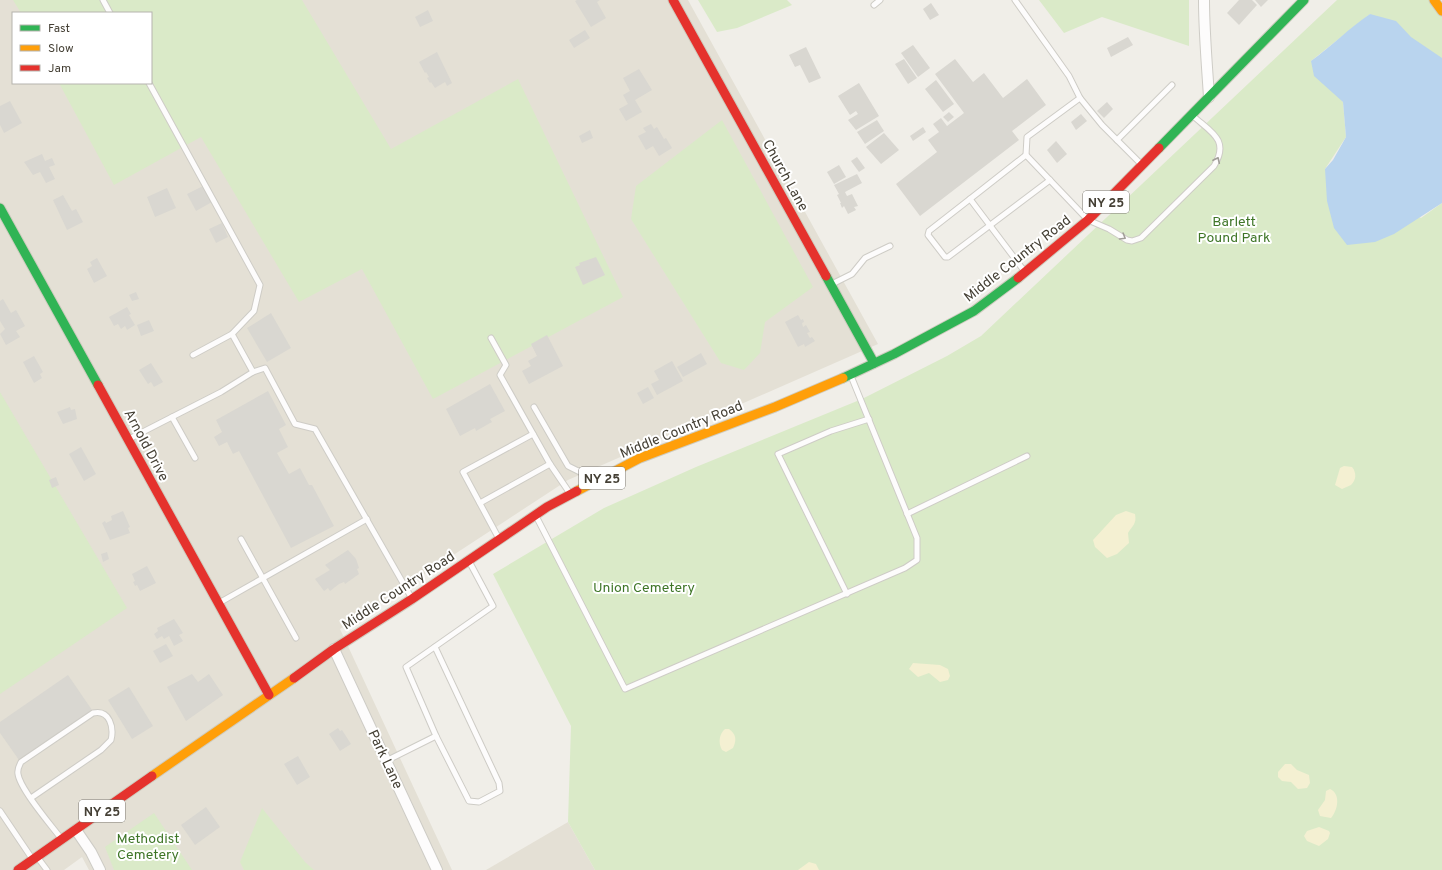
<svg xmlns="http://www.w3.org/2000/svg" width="1442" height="870" viewBox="0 0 1442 870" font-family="Overpass,sans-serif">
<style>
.residential{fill:#e4e0d5;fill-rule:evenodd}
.green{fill:#daeac8}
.sand{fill:#f4f0d2}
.water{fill:#b9d4ee}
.building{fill:#d9d7d1}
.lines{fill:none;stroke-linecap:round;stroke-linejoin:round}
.lane-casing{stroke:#ceccc6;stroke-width:7}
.street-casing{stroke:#ceccc6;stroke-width:12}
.fast-casing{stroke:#cfccbf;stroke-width:11}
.slow-casing{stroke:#cfccbf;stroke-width:11}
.jam-casing{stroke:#cfccbf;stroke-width:11}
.lane{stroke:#fdfcfc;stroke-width:5}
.street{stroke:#fdfcfc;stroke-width:10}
.fast{stroke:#30b455;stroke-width:9}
.slow{stroke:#ff9f0a;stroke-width:9}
.jam{stroke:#e5322d;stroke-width:9}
.oneway{stroke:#a19e98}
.labels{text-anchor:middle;stroke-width:4;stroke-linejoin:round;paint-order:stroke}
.shield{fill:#fff;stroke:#7d7972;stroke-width:1}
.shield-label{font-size:13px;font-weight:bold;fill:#454035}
.street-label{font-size:14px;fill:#454035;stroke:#fff}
.park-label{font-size:14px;fill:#3f7628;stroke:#fff}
</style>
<rect width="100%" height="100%" fill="#f0eee8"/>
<!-- residential -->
<g class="residential">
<path d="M 0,0 L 688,0 L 878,344 L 568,480 L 340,629 L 452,870 L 89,870 L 82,857 L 64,870 L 0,870 ZM 13,13 L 151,13 L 151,83 L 13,83 Z"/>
<path d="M 568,822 L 595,870 L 486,870 Z"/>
</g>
<!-- green -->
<g class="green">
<path d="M 13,0 L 302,0 L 391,149 L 518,79 L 623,297 L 433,399 L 362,269 L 299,302 L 201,137 L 114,185 L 59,83 L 151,83 L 151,13 L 21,13 Z"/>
<path d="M 698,0 L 787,0 L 792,5 L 737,28 L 717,32 Z"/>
<path d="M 1039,0 L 1189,0 L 1189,46 L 1102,17 L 1064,33 Z"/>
<path d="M 1337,0 L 1435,0 L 1442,10 L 1442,66 L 1370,14 L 1311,61 L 1343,102 L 1346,137 L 1325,169 L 1421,218 L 1442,203 L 1442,870 L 595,870 L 568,822 L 571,726 L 493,574 L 604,508 L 696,467 L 862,399 L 947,356 L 981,336 Z"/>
<path d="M 722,120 L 813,287 L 765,322 L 760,353 L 744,370 L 721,363 L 631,219 L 636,186 Z"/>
<path d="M 0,392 L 127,608 L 0,694 Z"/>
<path d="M 262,808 L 305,862 L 314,870 L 244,870 L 240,862 Z"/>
<path d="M 154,813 L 192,870 L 114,870 L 105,847 Z"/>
</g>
<!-- sand -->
<g class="sand">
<path d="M 1344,466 L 1352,467 C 1357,473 1356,480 1351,485 L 1342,489 L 1335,485 L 1340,468 Z"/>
<path d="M 1126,511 L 1135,514 C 1137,524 1132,526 1128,533 L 1129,543 L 1117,554 L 1107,558 L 1095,547 L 1093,540 L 1116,515 Z"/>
<path d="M 913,663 L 940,665 L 948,669 L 950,676 L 948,680 L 940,682 L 929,673 L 918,677 L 909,669 Z"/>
<path d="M 725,729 L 729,729 C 736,734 737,740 733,748 L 726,752 L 722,750 C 718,743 719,734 725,729 Z"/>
<path d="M 1285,764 L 1291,764 L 1297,770 L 1309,775 L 1310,783 L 1307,788 L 1298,789 L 1291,782 L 1282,781 L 1278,777 L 1278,772 Z"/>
<path d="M 1330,789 C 1341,794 1338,810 1331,818 L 1320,816 L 1318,810 L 1325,800 L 1326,791 Z"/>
<path d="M 1319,827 L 1329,831 L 1330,833 L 1328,839 L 1319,846 L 1307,841 L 1304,836 L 1307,831 Z"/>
<path d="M 809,862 L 816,864 L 819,870 L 798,870 Z"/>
</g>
<!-- water -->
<path class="water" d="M 1370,14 L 1396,21 L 1411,37 L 1442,58 L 1442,203 L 1394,234 L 1375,242 L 1347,245 L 1334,228 L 1327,201 L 1325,169 L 1333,160 L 1346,137 L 1343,102 L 1314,76 L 1311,61 C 1332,46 1349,28 1370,14 Z"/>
<!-- building -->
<g class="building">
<path d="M 577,0 L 600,0 L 597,2 L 606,18 L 591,27 L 575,1 Z"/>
<path d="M 1239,0 L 1252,0 L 1257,5 L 1239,25 L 1227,13 Z"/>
<path d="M 1255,0 L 1268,0 L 1261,7 Z"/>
<path d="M 931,3 L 939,15 L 930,20 L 923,9 Z"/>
<path d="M 428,10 L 433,21 L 420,27 L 415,17 Z"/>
<path d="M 585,30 L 590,38 L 574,48 L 569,40 Z"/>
<path d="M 1128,37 L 1133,45 L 1111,57 L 1107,48 Z"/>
<path d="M 913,45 L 930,68 L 918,77 L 901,53 Z"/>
<path d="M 806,47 L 821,78 L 809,83 L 800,65 L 795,67 L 789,55 Z"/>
<path d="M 437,52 L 452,83 L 447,86 L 445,82 L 435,88 L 431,82 L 430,83 L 427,78 L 429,77 L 426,72 L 425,73 L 419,62 Z"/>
<path d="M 904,59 L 917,78 L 908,84 L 895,64 Z"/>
<path d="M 955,59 L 973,82 L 984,73 L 1003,98 L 1027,79 L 1046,105 L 1012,131 L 1019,140 L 920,216 L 896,184 L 937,152 L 928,140 L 939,132 L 933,124 L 941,118 L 947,126 L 964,113 L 935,74 Z"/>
<path d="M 639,69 L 652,90 L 635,100 L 642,112 L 626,121 L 619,109 L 628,104 L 623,95 L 630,91 L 623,78 Z"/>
<path d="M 936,80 L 954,104 L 943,112 L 925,89 Z"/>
<path d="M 859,83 L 879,116 L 856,130 L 848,120 L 858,114 L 856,111 L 850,115 L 838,96 Z"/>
<path d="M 10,101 L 22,123 L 4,133 L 0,125 L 0,106 Z"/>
<path d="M 1107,102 L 1113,109 L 1104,118 L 1097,111 Z"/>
<path d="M 949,112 L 954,117 L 948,122 L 943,117 Z"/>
<path d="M 1081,114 L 1087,121 L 1076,130 L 1071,122 Z"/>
<path d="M 877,120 L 884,131 L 865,144 L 857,132 Z"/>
<path d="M 651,124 L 654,129 L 657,127 L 664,139 L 666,138 L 672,148 L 659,156 L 653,146 L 646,150 L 638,136 L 646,132 L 643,128 Z"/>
<path d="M 923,127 L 926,132 L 913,141 L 910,136 Z"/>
<path d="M 590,130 L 593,138 L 582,143 L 579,136 Z"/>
<path d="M 884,133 L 899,150 L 881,164 L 866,147 Z"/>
<path d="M 1056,141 L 1067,154 L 1057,163 L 1047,150 Z"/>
<path d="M 42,154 L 45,161 L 52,158 L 55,165 L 49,167 L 55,179 L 46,183 L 40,172 L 33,175 L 24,162 Z"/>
<path d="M 857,157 L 865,168 L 859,172 L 851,161 Z"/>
<path d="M 839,165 L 846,177 L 834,184 L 827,172 Z"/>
<path d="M 857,174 L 862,183 L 845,192 L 847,196 L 852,194 L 858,206 L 854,207 L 856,210 L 848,214 L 844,206 L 842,208 L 840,203 L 841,203 L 837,195 L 839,194 L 834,185 Z"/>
<path d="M 203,186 L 212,202 L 196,211 L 187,194 Z"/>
<path d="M 167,188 L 176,208 L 155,217 L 147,197 Z"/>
<path d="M 63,195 L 72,211 L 76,209 L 83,222 L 67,230 L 53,200 Z"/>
<path d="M 222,223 L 228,237 L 216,243 L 209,229 Z"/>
<path d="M 596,257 L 605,275 L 583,285 L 575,267 L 580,265 L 579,263 Z"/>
<path d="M 97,258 L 107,276 L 94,283 L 87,269 L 92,266 L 90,262 Z"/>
<path d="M 136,292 L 139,299 L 132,301 L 129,295 Z"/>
<path d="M 3,299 L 11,313 L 16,310 L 25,326 L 16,331 L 20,337 L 6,345 L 0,334 L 5,329 L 0,321 L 0,301 Z"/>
<path d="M 127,307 L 131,314 L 129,315 L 135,325 L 127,330 L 125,326 L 121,329 L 118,324 L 114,326 L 109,317 Z"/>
<path d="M 271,313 L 291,348 L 267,362 L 247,328 Z"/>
<path d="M 798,315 L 801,320 L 803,319 L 804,322 L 802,323 L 803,327 L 806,325 L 810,332 L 807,333 L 810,338 L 812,337 L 815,341 L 805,347 L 804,344 L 798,347 L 785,322 Z"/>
<path d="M 149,320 L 154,331 L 141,336 L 137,325 Z"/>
<path d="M 547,335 L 563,366 L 529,384 L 522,371 L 531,366 L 528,361 L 537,356 L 531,344 Z"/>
<path d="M 701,353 L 707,364 L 683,377 L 677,367 Z"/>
<path d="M 34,356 L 43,372 L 40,374 L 42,378 L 34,383 L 23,362 Z"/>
<path d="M 672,361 L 683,381 L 657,395 L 651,384 L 659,380 L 654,371 Z"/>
<path d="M 151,363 L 163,382 L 154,387 L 151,382 L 148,384 L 139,370 Z"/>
<path d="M 490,384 L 505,411 L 490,419 L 492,422 L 476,431 L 475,428 L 460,436 L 446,409 Z"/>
<path d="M 648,387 L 654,398 L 643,404 L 637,393 Z"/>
<path d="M 268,391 L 286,425 L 279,429 L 288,447 L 277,453 L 289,474 L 300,468 L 309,485 L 312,485 L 334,526 L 291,548 L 239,451 L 233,454 L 227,442 L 219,446 L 214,437 L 222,432 L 216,420 Z"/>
<path d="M 70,407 L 71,410 L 75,409 L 77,419 L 63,424 L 57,412 Z"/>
<path d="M 81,447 L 96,474 L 84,481 L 69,454 Z"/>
<path d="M 56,477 L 59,485 L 52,488 L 49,480 Z"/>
<path d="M 123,511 L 130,527 L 128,528 L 130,533 L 110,540 L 102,523 L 105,521 L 106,523 L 112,520 L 111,516 Z"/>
<path d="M 348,550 L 356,559 L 359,568 L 357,569 L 359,574 L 345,584 L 344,582 L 339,584 L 330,591 L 328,588 L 324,591 L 315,579 L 330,570 L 325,565 Z"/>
<path d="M 107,552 L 109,559 L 103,562 L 101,554 Z"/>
<path d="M 147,566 L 156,583 L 140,591 L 137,585 L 135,586 L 133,582 L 135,581 L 132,574 Z"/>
<path d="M 174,619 L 183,633 L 179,635 L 183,641 L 174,646 L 169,636 L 164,639 L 162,636 L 157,639 L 154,634 L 158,631 L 157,628 Z"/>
<path d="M 166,644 L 173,656 L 160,663 L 153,651 Z"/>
<path d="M 192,674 L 198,682 L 209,674 L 223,695 L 186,721 L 167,687 Z"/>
<path d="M 68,675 L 92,710 L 19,760 L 0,733 L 0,722 Z"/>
<path d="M 129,687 L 153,726 L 132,739 L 108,700 Z"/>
<path d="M 338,728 L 340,731 L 342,730 L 351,744 L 340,751 L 329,734 Z"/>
<path d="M 298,756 L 310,777 L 297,785 L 284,764 Z"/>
<path d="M 206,807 L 220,827 L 195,845 L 181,825 Z"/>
</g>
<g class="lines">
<defs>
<g id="lane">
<path d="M 103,0 L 110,13"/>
<path d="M 1015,0 L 1069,76 L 1080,98"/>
<path d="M 874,5 L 880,0"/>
<path d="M 149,83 L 260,285 L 254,311 L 232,334"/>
<path d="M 1117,140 L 1172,85"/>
<path d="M 1026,155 L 1027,137 L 1080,98 L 1102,125 L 1140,163"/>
<path d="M 970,199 L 929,231 L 928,235 L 945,257 L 948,257 L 1050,180"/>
<path d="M 1025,272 L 970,199 L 1026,155 L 1088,220 L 1109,229 L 1127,240 L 1132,241 L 1141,238 L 1214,166 C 1230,140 1211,132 1193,116"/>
<path d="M 832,284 L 852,274 L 865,258 L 890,246"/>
<path d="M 491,338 L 506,365 L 500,375 L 550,464 L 569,492"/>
<path d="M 193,355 L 232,334 L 253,372"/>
<path d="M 534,407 L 568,466 L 594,479"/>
<path d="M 172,417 L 221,392 L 253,372 L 265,368 L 295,424 L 315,429 L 411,597"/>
<path d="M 129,439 L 172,417 L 195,458"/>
<path d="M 480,503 L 550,464"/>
<path d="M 907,514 L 1027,456"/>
<path d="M 536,516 L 625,689 L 905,568 L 917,560 L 917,538 L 851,376"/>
<path d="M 498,537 L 463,472 L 533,434"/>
<path d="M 241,539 L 296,638"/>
<path d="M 847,594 L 778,454 L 831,431 L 869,419"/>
<path d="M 219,603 L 367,519"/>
<path d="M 435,647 L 499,783 L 500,791 L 479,802 L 469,801 L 436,736"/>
<path d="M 386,761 L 436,736 L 406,667 L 493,606 L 470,563"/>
<path d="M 31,798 L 101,750 L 111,740 C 114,728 110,709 93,713 L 21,762 C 19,766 17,769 18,774 C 20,789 50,824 60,837"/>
<path d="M 0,811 L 31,857"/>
<path d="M 38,858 L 47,870"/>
</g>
<g id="street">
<path d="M 1204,0 C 1204,32 1207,65 1209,97"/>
<path d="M 334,649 L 437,870"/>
<path d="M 76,830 L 91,852 L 100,870"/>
</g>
<g id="fast">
<path d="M 1159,148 L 1304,0"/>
<path d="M 0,208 L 98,385"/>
<path d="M 826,276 L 874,363"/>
<path d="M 843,378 L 894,354 L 974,311 L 1018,278"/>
</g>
<g id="slow">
<path d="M 1434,0 L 1442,11"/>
<path d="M 577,491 L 640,458 L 775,407 L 843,378"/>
<path d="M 152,776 L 294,678"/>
</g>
<g id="jam">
<path d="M 673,0 L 826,276"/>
<path d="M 1018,278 L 1088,220 L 1159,148"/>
<path d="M 98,385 L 269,695"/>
<path d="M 294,678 L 334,649 L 412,599 L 547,507 L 577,491"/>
<path d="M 18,870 L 152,776"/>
</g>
</defs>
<!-- lane casing -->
<use href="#lane" class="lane-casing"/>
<!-- street casing -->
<use href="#street" class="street-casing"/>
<!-- fast casing -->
<use href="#fast" class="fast-casing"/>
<!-- slow casing -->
<use href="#slow" class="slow-casing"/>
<!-- jam casing -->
<use href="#jam" class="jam-casing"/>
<!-- lane -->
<use href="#lane" class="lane"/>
<!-- street -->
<use href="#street" class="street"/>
<!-- fast -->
<use href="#fast" class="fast"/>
<!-- slow -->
<use href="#slow" class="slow"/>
<!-- jam -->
<use href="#jam" class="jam"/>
</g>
<!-- one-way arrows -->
<defs><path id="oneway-chevron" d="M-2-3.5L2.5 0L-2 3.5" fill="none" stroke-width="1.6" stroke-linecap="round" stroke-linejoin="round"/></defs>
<g class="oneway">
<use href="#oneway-chevron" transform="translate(1217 160) rotate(-65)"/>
<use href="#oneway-chevron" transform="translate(1123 237) rotate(31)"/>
</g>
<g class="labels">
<!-- shield labels -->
<g class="shield">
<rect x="1083" y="191" width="46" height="22" rx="3"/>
<rect x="579" y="467" width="46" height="22" rx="3"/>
<rect x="79" y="800" width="46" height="22" rx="3"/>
</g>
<g class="shield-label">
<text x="1106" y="207">NY 25</text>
<text x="602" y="483">NY 25</text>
<text x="102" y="816">NY 25</text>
</g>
<!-- street labels -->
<g class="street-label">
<text transform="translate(786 175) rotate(61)" y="5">Church Lane</text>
<text transform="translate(1017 258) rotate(-38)" y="5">Middle Country Road</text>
<text transform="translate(681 429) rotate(-22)" y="5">Middle Country Road</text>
<text transform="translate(147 445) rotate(62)" y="5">Arnold Drive</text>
<text transform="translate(398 590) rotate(-33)" y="5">Middle Country Road</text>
<text transform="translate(386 759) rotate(65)" y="5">Park Lane</text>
</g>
<!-- park labels -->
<g class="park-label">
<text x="1234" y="226">Barlett<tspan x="1234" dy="16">Pound Park</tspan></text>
<text x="644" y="592">Union Cemetery</text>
<text x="148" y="843">Methodist<tspan x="148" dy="16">Cemetery</tspan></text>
</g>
</g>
<!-- legend -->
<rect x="12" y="12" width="140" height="72" fill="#ffffff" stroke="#b5b3ae"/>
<rect x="20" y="25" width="20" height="6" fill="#30b455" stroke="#b5b3ae"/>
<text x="48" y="32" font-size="12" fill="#454035">Fast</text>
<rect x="20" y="45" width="20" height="6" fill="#ff9f0a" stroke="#b5b3ae"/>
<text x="48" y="52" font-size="12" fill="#454035">Slow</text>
<rect x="20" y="65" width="20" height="6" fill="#e5322d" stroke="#b5b3ae"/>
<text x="48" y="72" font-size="12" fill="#454035">Jam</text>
</svg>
